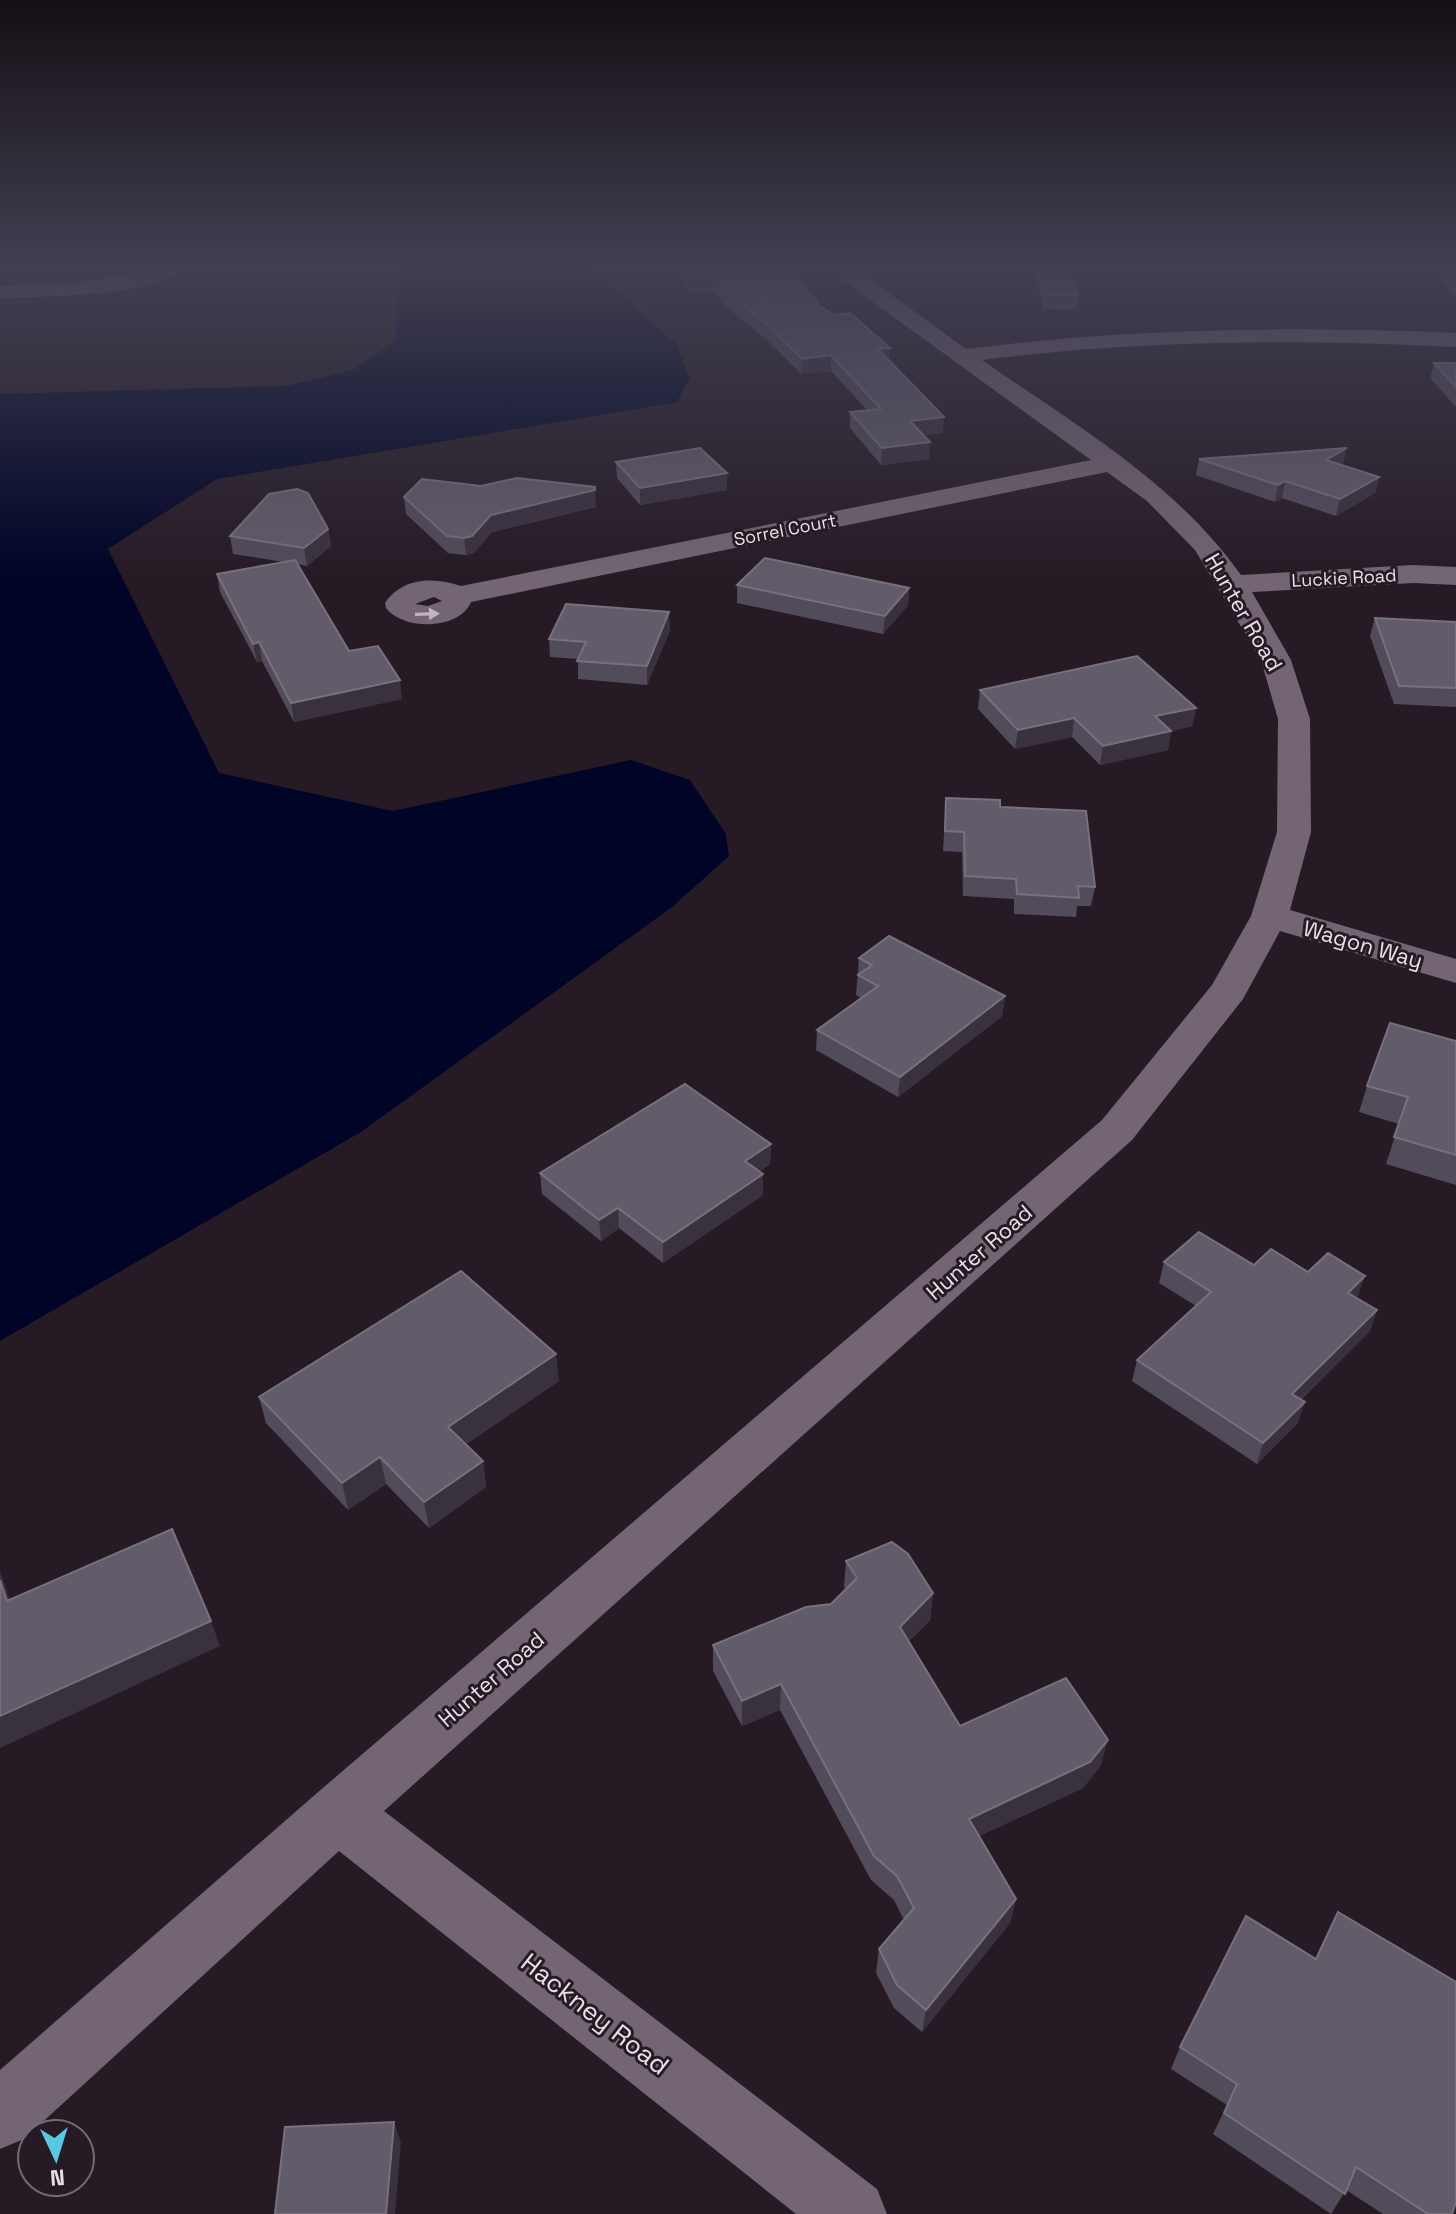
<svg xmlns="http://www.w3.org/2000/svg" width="1456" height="2214" viewBox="0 0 1456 2214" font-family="'Space Grotesk',sans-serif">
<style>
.water{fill:#000527}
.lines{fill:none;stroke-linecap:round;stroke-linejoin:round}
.minor{fill:#736572;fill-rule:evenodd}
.wall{fill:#524b5a}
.shaded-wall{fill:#3a313e}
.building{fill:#625b69;stroke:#77707d;stroke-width:2}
.oneway{fill:#bfb5be}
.labels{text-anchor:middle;stroke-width:6;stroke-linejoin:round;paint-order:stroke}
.far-street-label{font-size:18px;fill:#e8e0e7;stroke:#261b25}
.street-label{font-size:22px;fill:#e8e0e7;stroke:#261b25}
.near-street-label{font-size:26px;fill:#e8e0e7;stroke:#261b25}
</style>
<rect width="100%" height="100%" fill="#261b25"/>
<!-- water -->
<path class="water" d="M 401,266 L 589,266 L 675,343 L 690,378 L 677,402 L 217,479 L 108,549 L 219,773 L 393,811 L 631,760 L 690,780 L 726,834 L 729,856 L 672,907 L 361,1132 L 0,1341 L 0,394 L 286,386 L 352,370 L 395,342 Z"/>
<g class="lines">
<!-- minor -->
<g class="minor">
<path d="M 161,266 L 189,266 C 165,296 39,297 0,298 L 0,286 L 91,281 Z"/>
<path d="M 831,266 L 852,266 L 966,349 C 1129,328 1292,326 1456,333 L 1456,347 C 1298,339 1140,340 982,360 C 1075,425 1175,482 1241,575 L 1413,565 L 1456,567 L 1456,585 L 1413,583 L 1252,592 L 1291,660 L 1310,719 L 1311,832 L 1290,910 L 1456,959 L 1456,983 L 1280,931 L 1243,999 L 1132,1140 L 384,1811 L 877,2189 L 887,2214 L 796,2214 L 339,1851 L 24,2139 L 0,2149 L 0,2070 L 317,1793 L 1102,1120 L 1212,985 L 1251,916 L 1277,832 L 1278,719 L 1261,660 L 1195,550 L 1147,501 L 1107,472 L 471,602 C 460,630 403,631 386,608 L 385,603 C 403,577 434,577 461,586 L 1091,460 L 848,284 ZM 434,597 L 442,601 L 428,606 L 415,604 Z"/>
</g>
</g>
<!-- wall -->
<g class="wall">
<path d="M 672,266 L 787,266 L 820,306 L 834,315 L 890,348 L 889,360 L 943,433 L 923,435 L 929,459 L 881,465 L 850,428 L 850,412 L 867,410 L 831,371 L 801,374 L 765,338 L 724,305 L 712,289 L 689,291 Z"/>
<path d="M 1037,266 L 1069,266 L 1078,295 L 1076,310 L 1043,309 L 1036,276 Z"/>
<path d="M 1444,266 L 1456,266 L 1456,300 L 1441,277 Z"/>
<path d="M 1434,363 L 1456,363 L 1456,407 L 1430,378 Z"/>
<path d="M 1199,459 L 1343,465 L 1379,477 L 1375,493 L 1336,516 L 1282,498 L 1275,502 L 1196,475 Z"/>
<path d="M 616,462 L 727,490 L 640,505 L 617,478 Z"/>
<path d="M 404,497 L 596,507 L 492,532 L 474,553 L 466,555 L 448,553 L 406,514 Z"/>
<path d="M 328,529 L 331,546 L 307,566 L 297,564 L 349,651 L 402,699 L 294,722 L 262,661 L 257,662 L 220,592 L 217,574 L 284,562 L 233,554 L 230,536 Z"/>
<path d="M 737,585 L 909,588 L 908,605 L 883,634 L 737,603 Z"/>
<path d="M 1375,618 L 1456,622 L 1456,707 L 1394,704 L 1370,636 Z"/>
<path d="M 670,630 L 647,685 L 578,679 L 578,659 L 550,657 L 549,639 Z"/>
<path d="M 980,690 L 1196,708 L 1192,726 L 1171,731 L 1168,750 L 1100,765 L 1072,737 L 1015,749 L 978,709 Z"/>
<path d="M 946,798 L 1000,807 L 1095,887 L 1091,906 L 1077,906 L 1076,917 L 1014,914 L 1014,899 L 963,896 L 962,852 L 943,851 Z"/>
<path d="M 859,958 L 1005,996 L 1002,1016 L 898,1097 L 816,1050 L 817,1030 L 861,998 L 856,995 Z"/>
<path d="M 1456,1041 L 1456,1185 L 1386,1164 L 1399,1124 L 1359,1112 L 1367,1086 Z"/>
<path d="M 771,1144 L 770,1164 L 760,1171 L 763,1195 L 663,1263 L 619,1228 L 601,1241 L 542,1194 L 540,1173 Z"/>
<path d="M 1164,1262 L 1254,1265 L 1308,1272 L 1365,1276 L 1356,1298 L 1377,1310 L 1370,1331 L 1301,1400 L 1298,1423 L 1257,1464 L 1132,1381 L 1137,1360 L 1196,1306 L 1159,1283 Z"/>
<path d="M 559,1381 L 466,1444 L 483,1461 L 486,1487 L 429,1528 L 386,1484 L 348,1510 L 266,1423 L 259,1397 Z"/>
<path d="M 846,1561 L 933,1593 L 930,1620 L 909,1641 L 960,1726 L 1101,1765 L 1083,1788 L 979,1836 L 1016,1899 L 1010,1923 L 922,2032 L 894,2008 L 876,1973 L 879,1949 L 904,1920 L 894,1900 L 871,1880 L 780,1710 L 742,1726 L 713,1671 L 713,1645 L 831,1604 L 846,1589 L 844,1587 Z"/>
<path d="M 1338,1912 L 1452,2214 L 1383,2214 L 1346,2190 L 1331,2214 L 1213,2134 L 1227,2105 L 1171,2069 L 1180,2047 L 1316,1958 Z"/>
</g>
<!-- shaded-wall -->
<g class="shaded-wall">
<path d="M 712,274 L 712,289 L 689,291 L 689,276 Z"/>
<path d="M 890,348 L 889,363 L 878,349 Z"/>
<path d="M 831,355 L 831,371 L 801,374 L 802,359 Z"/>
<path d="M 944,417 L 943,433 L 909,437 L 910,421 Z"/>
<path d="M 930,442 L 929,459 L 881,465 L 882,448 Z"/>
<path d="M 1347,448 L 1343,465 L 1326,460 Z"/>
<path d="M 727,473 L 727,490 L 640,505 L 640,488 Z"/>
<path d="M 1379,477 L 1375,493 L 1336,516 L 1340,499 Z"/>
<path d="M 1285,481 L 1282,498 L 1275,502 L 1278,485 Z"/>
<path d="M 595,490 L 596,507 L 492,532 L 474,553 L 466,555 L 464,538 L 491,515 Z"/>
<path d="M 328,529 L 331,546 L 307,566 L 304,548 Z"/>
<path d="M 909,588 L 908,605 L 883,634 L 885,616 Z"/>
<path d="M 669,612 L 670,630 L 647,685 L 647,666 Z"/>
<path d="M 259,642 L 262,661 L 257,662 L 253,644 Z"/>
<path d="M 400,680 L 402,699 L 294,722 L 291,703 Z"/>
<path d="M 1196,708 L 1192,726 L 1151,735 L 1155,716 Z"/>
<path d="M 1074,718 L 1072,737 L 1015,749 L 1018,730 Z"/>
<path d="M 1171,731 L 1168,750 L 1100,765 L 1103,746 Z"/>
<path d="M 1005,996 L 1002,1016 L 898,1097 L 900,1077 Z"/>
<path d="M 771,1144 L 770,1164 L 745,1182 L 745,1161 Z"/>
<path d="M 763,1174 L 763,1195 L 663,1263 L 663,1242 Z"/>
<path d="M 618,1208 L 619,1228 L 601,1241 L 599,1220 Z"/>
<path d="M 1365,1276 L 1358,1296 L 1341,1313 L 1348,1293 Z"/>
<path d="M 1377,1310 L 1370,1331 L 1285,1415 L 1292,1394 Z"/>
<path d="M 556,1354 L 559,1381 L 452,1454 L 448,1427 Z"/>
<path d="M 1305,1402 L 1298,1423 L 1257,1464 L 1263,1443 Z"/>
<path d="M 380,1457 L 386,1484 L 348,1510 L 342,1483 Z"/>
<path d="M 483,1461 L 486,1487 L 429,1528 L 424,1502 Z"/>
<path d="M 0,1571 L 19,1627 L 7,1601 L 0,1580 Z"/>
<path d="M 933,1593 L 930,1620 L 897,1653 L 900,1627 Z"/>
<path d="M 211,1621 L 220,1646 L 0,1748 L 0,1716 Z"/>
<path d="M 781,1684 L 780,1710 L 742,1726 L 742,1701 Z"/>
<path d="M 1108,1740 L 1101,1765 L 1083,1788 L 964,1843 L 969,1819 Z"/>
<path d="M 1016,1899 L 1010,1923 L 922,2032 L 926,2010 Z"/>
<path d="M 394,2122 L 401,2143 L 395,2214 L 386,2214 Z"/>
</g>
<!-- building -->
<g class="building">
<path d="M 682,266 L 787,266 L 820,306 L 834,315 L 850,313 L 890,348 L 878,349 L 944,417 L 910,421 L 930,442 L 882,448 L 850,412 L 881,409 L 831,355 L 802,359 L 766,323 L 724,291 L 712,274 L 689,276 Z"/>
<path d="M 1038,266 L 1069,266 L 1078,295 L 1044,295 Z"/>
<path d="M 1447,266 L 1456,266 L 1456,280 Z"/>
<path d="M 1434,363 L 1456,363 L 1456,387 Z"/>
<path d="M 700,448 L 727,473 L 640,488 L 616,462 Z"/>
<path d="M 1347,448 L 1326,460 L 1379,477 L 1340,499 L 1285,481 L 1278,485 L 1199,459 Z"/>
<path d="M 517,478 L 595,487 L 595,490 L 491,515 L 472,536 L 464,538 L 447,536 L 404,497 L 422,479 L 481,486 Z"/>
<path d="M 297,489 L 308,493 L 328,529 L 304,548 L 230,536 L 269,494 Z"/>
<path d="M 765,558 L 909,588 L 885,616 L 737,585 Z"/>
<path d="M 295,560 L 349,651 L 378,646 L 400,680 L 291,703 L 259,642 L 253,644 L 217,574 Z"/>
<path d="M 566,604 L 669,612 L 647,666 L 577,661 L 586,642 L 549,639 Z"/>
<path d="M 1375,618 L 1456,622 L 1456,688 L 1399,686 Z"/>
<path d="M 1137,656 L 1196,708 L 1155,716 L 1171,731 L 1103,746 L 1074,718 L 1018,730 L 980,690 Z"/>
<path d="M 946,798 L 1000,800 L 1000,807 L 1086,811 L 1095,887 L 1078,886 L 1079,898 L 1017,894 L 1016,879 L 965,876 L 964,832 L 945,831 Z"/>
<path d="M 889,936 L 1005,996 L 900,1077 L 817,1030 L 878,986 L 858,975 L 872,965 L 859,958 Z"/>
<path d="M 1390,1023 L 1456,1041 L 1456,1155 L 1394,1137 L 1408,1097 L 1367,1086 Z"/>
<path d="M 685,1084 L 771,1144 L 745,1161 L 763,1174 L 663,1242 L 618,1208 L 599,1220 L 540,1173 Z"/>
<path d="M 1199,1232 L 1254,1265 L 1271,1249 L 1308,1272 L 1328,1253 L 1365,1276 L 1348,1293 L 1377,1310 L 1292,1394 L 1305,1402 L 1263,1443 L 1137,1360 L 1211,1292 L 1164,1262 Z"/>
<path d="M 461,1271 L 556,1354 L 448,1427 L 483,1461 L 424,1502 L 380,1457 L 342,1483 L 259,1397 Z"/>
<path d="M 172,1529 L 211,1621 L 0,1716 L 0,1580 L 7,1601 Z"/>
<path d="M 892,1542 L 908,1554 L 933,1593 L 900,1627 L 960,1726 L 1066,1678 L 1108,1740 L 1090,1762 L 969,1819 L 1016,1899 L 926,2010 L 897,1985 L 879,1949 L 914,1908 L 897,1876 L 874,1856 L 781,1684 L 742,1701 L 713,1645 L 806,1607 L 831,1604 L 857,1578 L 846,1561 Z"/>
<path d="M 1338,1912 L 1456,1982 L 1456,2202 L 1452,2214 L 1428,2214 L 1356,2167 L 1345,2194 L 1224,2113 L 1237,2084 L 1180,2047 L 1246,1916 L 1316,1959 Z"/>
<path d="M 394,2122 L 386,2214 L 275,2214 L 285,2127 Z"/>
</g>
<!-- one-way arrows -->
<defs><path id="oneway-solid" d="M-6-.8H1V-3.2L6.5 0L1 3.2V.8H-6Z" transform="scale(2)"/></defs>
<use class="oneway" href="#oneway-solid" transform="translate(427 614) rotate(-2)"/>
<!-- sky -->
<linearGradient id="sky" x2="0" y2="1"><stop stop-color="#150f14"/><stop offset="0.46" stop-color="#413f51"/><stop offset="1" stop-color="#413f51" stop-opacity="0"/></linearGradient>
<rect width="1456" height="576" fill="url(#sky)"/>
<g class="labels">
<!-- far-street labels -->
<g class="far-street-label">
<text transform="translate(785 530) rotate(-11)" y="6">Sorrel Court</text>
<text transform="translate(1344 578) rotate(-3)" y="6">Luckie Road</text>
</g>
<!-- street labels -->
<g class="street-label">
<text transform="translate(1244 612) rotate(60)" y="8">Hunter Road</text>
<text transform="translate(1363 944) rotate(16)" y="8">Wagon Way</text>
<text transform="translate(979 1252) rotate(-41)" y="8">Hunter Road</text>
<text transform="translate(491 1679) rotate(-41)" y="8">Hunter Road</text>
</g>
<!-- near-street labels -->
<g class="near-street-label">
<text transform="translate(595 2014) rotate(38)" y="9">Hackney Road</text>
</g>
</g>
<!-- north arrow -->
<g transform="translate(56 2158) rotate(176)"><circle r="38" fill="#261b25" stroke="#746a73" stroke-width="2"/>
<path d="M0-6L14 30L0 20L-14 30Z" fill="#59c8e5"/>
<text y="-12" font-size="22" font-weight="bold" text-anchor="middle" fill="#e8e0e7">N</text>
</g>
</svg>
